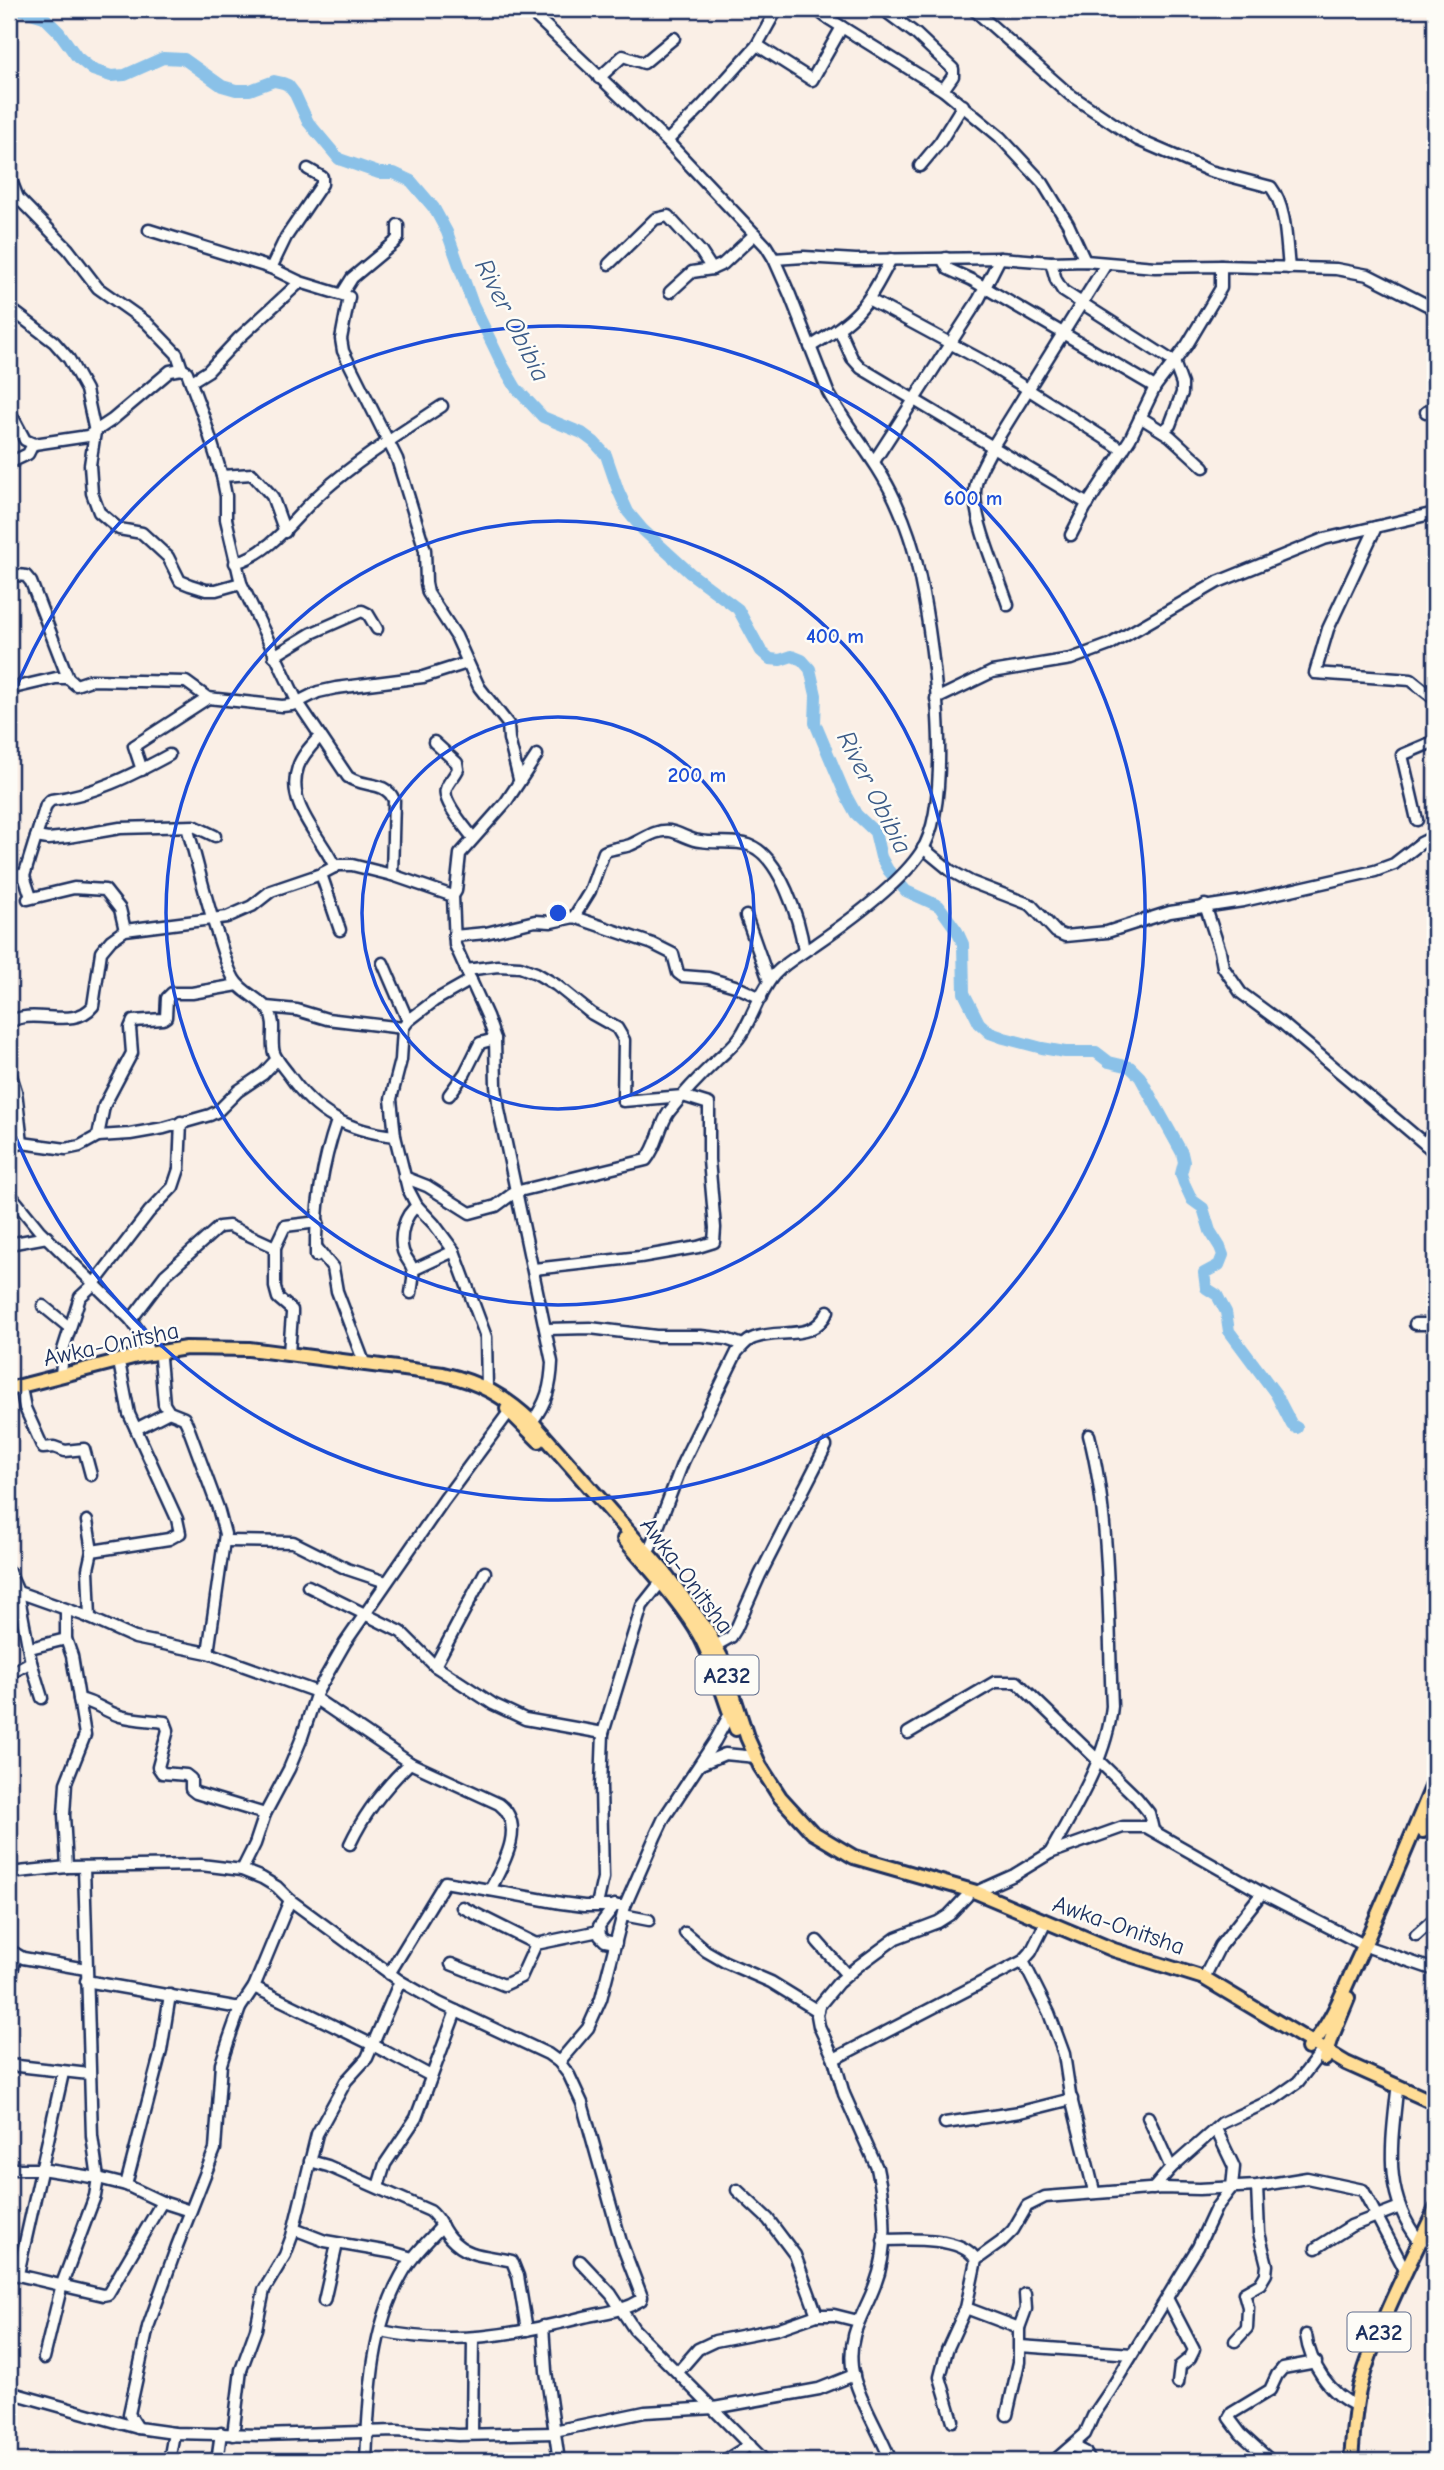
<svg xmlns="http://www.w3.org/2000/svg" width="1444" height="2470" viewBox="0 0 1444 2470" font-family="'Comic Neue',sans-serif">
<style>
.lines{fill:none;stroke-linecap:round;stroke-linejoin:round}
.river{stroke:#8ac1e8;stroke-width:12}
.minor-casing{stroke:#1b2f5e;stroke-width:15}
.major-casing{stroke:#1b2f5e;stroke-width:18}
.minor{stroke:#fdfcf7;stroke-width:10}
.major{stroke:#ffdd96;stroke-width:12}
.ring{fill:none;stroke:#1d4ed8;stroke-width:3.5}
.labels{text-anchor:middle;stroke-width:5;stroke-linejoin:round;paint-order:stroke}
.shield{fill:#fdfcf7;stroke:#5f6c8c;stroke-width:2}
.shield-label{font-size:23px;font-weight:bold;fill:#1b2f5e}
.street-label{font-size:24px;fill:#1b2f5e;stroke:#fdfcf7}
.water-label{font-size:26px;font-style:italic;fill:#3c5b87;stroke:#fdfcf7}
.centre{fill:#1d4ed8;stroke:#fdfcf7;stroke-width:3.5}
.ring-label{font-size:21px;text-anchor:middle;font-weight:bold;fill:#1d4ed8;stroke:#fdfcf7;stroke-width:5;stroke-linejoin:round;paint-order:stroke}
</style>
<rect width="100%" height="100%" fill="#faefe6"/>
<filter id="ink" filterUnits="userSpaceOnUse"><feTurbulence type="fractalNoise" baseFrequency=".0143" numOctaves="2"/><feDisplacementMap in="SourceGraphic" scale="14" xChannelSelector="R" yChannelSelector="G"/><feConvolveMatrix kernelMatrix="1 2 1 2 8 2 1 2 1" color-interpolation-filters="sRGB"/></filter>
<g filter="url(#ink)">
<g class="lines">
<!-- river -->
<path class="river" d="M 18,9 L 44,17 L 59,32 L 77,57 L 93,70 L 111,76 L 125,75 L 163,58 L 184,59 L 222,86 L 236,90 L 250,90 L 274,81 L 283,83 L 288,85 L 295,94 L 308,122 L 339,159 L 379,173 L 394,173 L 411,181 L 434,208 L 447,232 L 472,302 L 502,364 L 516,388 L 543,417 L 582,433 L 594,442 L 606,455 L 618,490 L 628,512 L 643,530 L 690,573 L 738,609 L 761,651 L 770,659 L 780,660 L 792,656 L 802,660 L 810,669 L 816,695 L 815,723 L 845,794 L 856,814 L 875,832 L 881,857 L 888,870 L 906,891 L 939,906 L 957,931 L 963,944 L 964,993 L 979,1023 L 990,1033 L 1004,1038 L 1042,1048 L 1065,1052 L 1096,1052 L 1109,1062 L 1130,1067 L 1140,1077 L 1182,1153 L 1184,1162 L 1181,1174 L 1184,1183 L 1192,1200 L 1203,1208 L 1210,1231 L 1220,1247 L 1223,1255 L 1219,1265 L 1204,1273 L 1206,1288 L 1217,1295 L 1220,1301 L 1226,1312 L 1229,1331 L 1276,1394 L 1292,1425 L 1297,1428"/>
<defs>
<g id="minor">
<path d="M 816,9 L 826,17 L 943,90 L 1000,137 L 1043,183 L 1068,224 L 1085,261"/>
<path d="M 888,9 L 889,14 L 916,34 L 953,69 L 953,76 L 943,90"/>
<path d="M 973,9 L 1069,94 L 1138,140 L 1210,171 L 1271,187 C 1287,208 1286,243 1289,268"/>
<path d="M 757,45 L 812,80 L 842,27"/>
<path d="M 599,78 L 623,56 L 644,63 L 674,38"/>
<path d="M 667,141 L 702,106 L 757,45 L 777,9"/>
<path d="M 920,166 L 940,142 L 963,105"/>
<path d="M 9,175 L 18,198 L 68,249 L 98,288 L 146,322 L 177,354 L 182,369"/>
<path d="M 149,230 L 271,268 L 300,282 L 349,297 L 341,339 L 343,351 L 397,459 L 425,550 L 426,583 L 428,593 L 456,636 L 479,687 L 508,724 L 509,739 L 519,779"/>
<path d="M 946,258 L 944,262 L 948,269 L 972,280 L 1155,387"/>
<path d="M 774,259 L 804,257 L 856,260 L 1000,258 L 1051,262 L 1085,261 L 1155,267 L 1221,266 L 1336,269 L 1368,275 L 1435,309"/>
<path d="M 1051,262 L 1056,280 L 1063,291 L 1174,362 L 1182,384 L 1182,393 L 1170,425 L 1163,431"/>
<path d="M 609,264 L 655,219 L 668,216 L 701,252 L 712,269 L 723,264 L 755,234"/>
<path d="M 271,268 L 286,237 L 322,184 L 322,177 L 308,169"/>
<path d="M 670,292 L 692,272 L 712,269"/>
<path d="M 342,294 L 352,278 L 394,243 L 398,238 L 398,225"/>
<path d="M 870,300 L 985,362 L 1123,450"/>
<path d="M 16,313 L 54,342 L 69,359 L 86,390 L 95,432 L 90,465 L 92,493 L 99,512 L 119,529 L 142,533 L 168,557 L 180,581 L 190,585 L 206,590 L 216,590 L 241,583"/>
<path d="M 839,329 L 852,358 L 861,368 L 1088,504"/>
<path d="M 810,347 C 858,318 865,309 891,259"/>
<path d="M 192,381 L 208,371 L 239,338 L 300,282"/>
<path d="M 9,410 L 25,440 L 34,444 L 88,436 L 112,420 L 170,371 L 182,369 L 187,372 L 204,418 L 222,476 L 226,496 L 226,519 L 241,583 L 297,701 L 348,777 C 364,788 385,780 394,800 L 392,875"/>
<path d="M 1426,412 L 1435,407"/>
<path d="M 1140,417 L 1170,436 L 1204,467"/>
<path d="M 875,460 L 979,299 L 1000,258"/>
<path d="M 9,463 L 28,454 L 33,444"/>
<path d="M 222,476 L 252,474 L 272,496 L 285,532"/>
<path d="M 1376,527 L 1328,629 L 1315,673 L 1411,680 L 1435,699"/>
<path d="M 1071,535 L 1085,508 L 1130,439 L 1155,387 L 1187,345 L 1221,288 L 1221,266"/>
<path d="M 235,563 C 273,552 295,516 322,492 C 359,459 401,433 442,406"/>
<path d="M 9,574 L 26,576 L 31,582 L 68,678 L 76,685 L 91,680 L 186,682 L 208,698 L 282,706 L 292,705 L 318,692 L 336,688 L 423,677 L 467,663"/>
<path d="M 1008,605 C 998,574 975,525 975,493 C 975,476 986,461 993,446 L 1106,264"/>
<path d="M 274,656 L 312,633 L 362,611 L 368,614 L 377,629"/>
<path d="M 9,689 L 56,678 L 68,678"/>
<path d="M 936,699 L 992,672 L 1071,659 L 1109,645 L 1218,582 L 1324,539 L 1435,513"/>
<path d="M 320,736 C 312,745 302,755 298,767 C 285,805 321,836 335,867"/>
<path d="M 434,742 L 457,763 L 458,769 C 455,776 448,782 446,789 C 442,801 465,827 473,838"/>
<path d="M 142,770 L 134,746 L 208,698"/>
<path d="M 1417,820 L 1402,755 L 1435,741"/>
<path d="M 187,827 C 198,864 206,902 219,939 C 223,952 227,967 234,979 C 242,993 260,998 269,1011 C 277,1024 270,1039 274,1053 C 277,1061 284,1068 289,1075 C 316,1114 348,1131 395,1136"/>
<path d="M 36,837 L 48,839 L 68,837 L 120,828 L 194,826 L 215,836"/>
<path d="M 923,848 L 951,871 L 971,882 L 1031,905 L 1056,932 L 1065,936 L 1107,932 L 1170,912 L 1243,901 L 1375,871 L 1394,864 L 1421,843 L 1435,836"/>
<path d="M 9,873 L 24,876"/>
<path d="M 321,874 L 340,930"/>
<path d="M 31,897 L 24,876 L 46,805 L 51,800 C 93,795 132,775 169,755"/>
<path d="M 28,899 L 74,888 L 105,890 L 120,909 L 125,930"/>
<path d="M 1205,905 L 1220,951 L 1223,967 L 1241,993 L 1283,1024 L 1425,1144"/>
<path d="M 746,916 L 769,981"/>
<path d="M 574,917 L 590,891 L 604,852 C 612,848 621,848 630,845 C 643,840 655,829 670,831 C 680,833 690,840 700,841 C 716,844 734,840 749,845 C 780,856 800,921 804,951"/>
<path d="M 454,936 L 486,933 L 535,921 L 551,922 L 574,917 L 653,944 L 673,954 L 678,973 L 682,976 L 708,978 L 735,986 L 761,998"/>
<path d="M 383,963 L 408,1021"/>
<path d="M 466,970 L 498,966 L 520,967 L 536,973 L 556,985 L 592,1014 L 617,1028 L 624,1040 L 623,1101 L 683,1096 L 709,1104 L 709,1160 L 715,1228 L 714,1242 L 698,1247 L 640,1257 L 534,1269"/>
<path d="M 471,980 L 434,1001 L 408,1021 L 403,1028 L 401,1060 L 391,1099 L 395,1136 L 408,1189 L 417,1206 L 434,1224 L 454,1251 L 486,1337 L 487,1388"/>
<path d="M 266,1007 L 297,1010 L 327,1019 L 403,1028"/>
<path d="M 9,1023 C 32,1006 73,1031 93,1006 L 101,952 L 111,940 L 125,930 L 227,917 L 252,906 L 271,891 L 321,874 L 338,865 L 352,865 L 392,875 L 453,896"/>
<path d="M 9,1069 L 16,1091 L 22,1143"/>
<path d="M 449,1095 L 465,1073 L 480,1043 L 495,1039"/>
<path d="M 1435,1128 L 1425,1144 L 1435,1153"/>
<path d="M 98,1136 L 104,1106 L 132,1053 L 130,1028 L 133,1021 L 163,1019 L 166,1017 L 167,998 L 172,993 L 192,993 L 238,985"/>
<path d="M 9,1147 L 22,1143 L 66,1149 L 80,1146 L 98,1136 L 130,1134 L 164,1128 L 210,1115 L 218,1111 L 238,1091 L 263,1074 L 277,1059"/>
<path d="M 404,1177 L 427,1186 L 470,1213 L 496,1206 L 515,1192 L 646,1160 C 658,1146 659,1126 669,1112 C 683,1094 699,1077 716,1061 C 724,1053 735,1045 741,1035 C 753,1016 760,991 775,974 C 787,961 803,953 817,943 C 849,921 900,884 921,852 C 956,799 932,628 917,565 C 913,544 904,520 895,500 C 876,459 849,431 828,392 L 790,295 L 774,259 L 766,246 L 667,141 L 528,9"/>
<path d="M 9,1193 L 39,1230 L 131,1320 L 141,1334 L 149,1353"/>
<path d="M 9,1244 L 47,1237"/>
<path d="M 316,1247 L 333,1268 L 337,1291 L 365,1365"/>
<path d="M 316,1256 C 315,1211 322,1164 337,1121"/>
<path d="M 413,1270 L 454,1251"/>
<path d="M 411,1293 C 412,1286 414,1278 413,1271 C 412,1264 405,1258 403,1251 C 399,1237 404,1215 417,1206"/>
<path d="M 43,1306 L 70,1328"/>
<path d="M 131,1320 L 165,1275 L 219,1227 L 229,1226 L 275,1247"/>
<path d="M 1415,1324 L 1435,1324"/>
<path d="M 546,1329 L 590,1328 L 656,1336 L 701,1336 L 726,1339 L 743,1345"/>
<path d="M 289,1353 L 292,1314 L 292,1310 L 278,1298 L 275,1287 L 275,1247 L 285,1226 L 318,1222"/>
<path d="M 160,1358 L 164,1404 L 169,1412 L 184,1418 L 187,1424 L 218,1508 L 225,1534 L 208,1653"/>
<path d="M 61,1376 L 63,1350 L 80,1297 L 93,1285 L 149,1212 L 173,1187 L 179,1169 L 181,1122"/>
<path d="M 22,1393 L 25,1408 L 43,1448 L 54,1447 L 65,1451 L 84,1449 L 91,1475"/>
<path d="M 532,1422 C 547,1402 551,1386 552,1362 L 499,1110 L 496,1086 L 495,1039 L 487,1016 L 455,945 L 453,896 L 456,891 L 460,854 L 506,802 L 537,755"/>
<path d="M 136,1429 L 169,1412"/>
<path d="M 87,1521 L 92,1551 L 88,1569 L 90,1618"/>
<path d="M 225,1541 L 293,1542 L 347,1569 L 386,1582"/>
<path d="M 92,1551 L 169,1539 L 180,1533 L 177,1519 L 129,1414 L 120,1367"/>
<path d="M 648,1553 L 683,1462 L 737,1352 C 742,1347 747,1340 754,1338 C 781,1328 813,1343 828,1311"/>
<path d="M 9,1572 L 18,1592 L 83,1615 L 135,1638 L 208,1653 L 317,1692"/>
<path d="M 308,1586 L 401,1632 L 435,1666 L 493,1704 L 525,1719 L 603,1733"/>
<path d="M 18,1592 L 31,1662 L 42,1698"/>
<path d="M 66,1610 L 66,1639 L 72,1656 L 85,1735 L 66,1783 L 64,1815 L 67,1867"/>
<path d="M 715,1646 L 731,1637 L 736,1629 L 760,1575 L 826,1446"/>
<path d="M 30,1648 L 66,1639"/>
<path d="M 435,1666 L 485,1572"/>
<path d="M 9,1674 L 31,1662"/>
<path d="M 79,1699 C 97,1703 104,1711 120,1716 C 134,1720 150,1720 165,1722 L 168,1730 L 158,1767 L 162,1773 L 186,1775 L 191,1779 L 191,1789 L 196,1793 L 265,1814"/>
<path d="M 316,1699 L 410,1763 L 499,1804 C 527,1825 503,1865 490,1890"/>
<path d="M 908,1733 L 995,1682 L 1017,1682 L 1137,1798 L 1149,1813 L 1153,1830"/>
<path d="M 701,1764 L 725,1754 L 756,1757"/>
<path d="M 350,1844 C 364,1814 386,1786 410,1763"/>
<path d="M 1050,1853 C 1075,1808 1107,1758 1112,1706 C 1108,1620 1111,1519 1089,1435"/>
<path d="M 242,1870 L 255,1844 L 265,1814 L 289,1769 L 301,1740 L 317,1692 L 345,1643 L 444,1500 L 512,1408"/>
<path d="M 9,1873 L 67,1867 L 201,1865 L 242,1870 L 262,1878 L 277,1887 L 290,1900 L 400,1981 L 439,2003 L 548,2054 L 559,2062 L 569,2075 L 582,2103 L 621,2242 L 642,2297 L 641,2300 C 622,2312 604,2312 584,2317 C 515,2335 452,2346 381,2331"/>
<path d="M 976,1892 L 1014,1875 L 1050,1853 L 1123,1827 L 1146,1827 L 1262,1893 L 1364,1945"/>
<path d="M 597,1905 L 603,1878 L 601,1786 L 603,1733 L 642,1606 L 661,1582"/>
<path d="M 615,1905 L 599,1926 L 600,1936 L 605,1941 L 616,1943"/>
<path d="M 462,1907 L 536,1944"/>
<path d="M 623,1915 L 649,1920"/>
<path d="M 685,1933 L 706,1951 L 725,1962 L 771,1982 L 818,2011"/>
<path d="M 1416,1935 L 1435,1918"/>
<path d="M 817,1941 L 847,1975"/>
<path d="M 1371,1948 L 1435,1970"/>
<path d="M 9,1950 L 23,1958 L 86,1969"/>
<path d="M 1023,1961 L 1049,2013 L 1064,2054 L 1070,2094 L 1094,2191"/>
<path d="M 451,1964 L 504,1985 L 521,1977 L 536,1944 L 599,1931"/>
<path d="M 389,1974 L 445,1882 L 561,1903 L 584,1906 L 625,1906"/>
<path d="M 1204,1978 L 1220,1946 L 1262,1893"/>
<path d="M 86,1981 L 240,2008"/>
<path d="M 9,1985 L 16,1954"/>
<path d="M 254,1987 L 373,2045 L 431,2076"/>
<path d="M 834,2059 L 1023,1961 L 1031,1952 L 1043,1928"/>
<path d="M 559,2062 L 588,2028 L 601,1999 L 625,1906 L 656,1835 L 664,1818 L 715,1741 L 732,1710"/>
<path d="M 9,2065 L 89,2074"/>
<path d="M 1397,2091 C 1391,2148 1383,2195 1420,2242"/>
<path d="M 1148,2117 L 1171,2168"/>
<path d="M 945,2123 L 1020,2112 L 1072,2099"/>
<path d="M 310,2161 L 328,2166 L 430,2211 C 440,2219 442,2229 450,2238 C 469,2259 489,2255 512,2261 L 518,2276 L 527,2330"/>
<path d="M 9,2169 L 41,2169 L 98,2178 L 126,2185 L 162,2202 L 190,2211"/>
<path d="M 126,2185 L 161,2051 L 170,1995"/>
<path d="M 378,2187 L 385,2164 L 416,2118 L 456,2011"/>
<path d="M 1153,2189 L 1171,2168 L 1222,2123 L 1274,2099 L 1298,2082 L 1318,2056"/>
<path d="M 737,2190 L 768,2219 L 795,2255 L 817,2315"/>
<path d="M 294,2229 L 325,2241 L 395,2253 L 412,2258"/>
<path d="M 883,2240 C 907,2239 964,2236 976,2260"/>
<path d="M 1429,2241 L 1435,2245"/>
<path d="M 1316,2248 L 1351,2226 L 1400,2207"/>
<path d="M 580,2261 L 611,2294 L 634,2329 L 765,2461"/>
<path d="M 9,2273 L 103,2295 L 108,2294 L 162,2202"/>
<path d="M 18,2274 L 63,2073"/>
<path d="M 1167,2298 L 1194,2350 L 1190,2358 L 1180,2366 L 1178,2383"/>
<path d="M 324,2301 L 337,2244"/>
<path d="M 966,2308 L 1019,2328"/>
<path d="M 543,2326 L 546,2371 L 559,2461"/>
<path d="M 1306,2335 C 1310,2364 1330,2395 1357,2406"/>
<path d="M 1235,2341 L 1247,2328 L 1248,2307 L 1244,2293 L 1260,2284 L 1266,2274 L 1267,2265 L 1259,2233 L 1257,2186"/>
<path d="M 1020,2346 L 1132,2354"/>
<path d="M 44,2358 L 62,2284 L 95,2196 L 98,2178 L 92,2136 L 84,1867"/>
<path d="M 678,2372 L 698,2349 L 715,2341 L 777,2329 L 817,2315 L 834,2315 L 858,2321"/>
<path d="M 9,2392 L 138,2428 L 174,2433 L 261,2435 L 396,2431 L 458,2435 L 554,2433"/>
<path d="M 1007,2415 L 1019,2362 L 1019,2328 L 1026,2309 L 1025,2294"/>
<path d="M 953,2421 L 940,2377 L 947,2350 L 966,2308 L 976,2260 L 1001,2242 L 1013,2230 L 1027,2206 L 1045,2197 L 1162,2188 L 1199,2189 L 1257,2186 L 1307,2178 L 1363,2190 L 1406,2272"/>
<path d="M 138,2428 L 129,2414 L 148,2327 L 177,2246 L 215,2149 L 221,2064 L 229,2039 L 240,2008 L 254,1987 L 290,1900"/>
<path d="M 554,2431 L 645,2412 L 714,2408 L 819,2389 L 854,2375"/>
<path d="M 472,2433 L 473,2338"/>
<path d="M 233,2435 L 241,2370 L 256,2329 L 264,2290 L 285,2255 L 292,2236 L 317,2134 L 346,2081 L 367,2058 L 400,1981"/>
<path d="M 1073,2446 L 1085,2452 L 1090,2461"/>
<path d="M 169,2461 L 174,2433"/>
<path d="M 217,2461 L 221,2433"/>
<path d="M 366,2461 C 369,2400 370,2332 401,2276 C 411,2257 427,2242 442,2226"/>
<path d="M 724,2461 L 750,2445"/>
<path d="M 891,2461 C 881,2435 855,2393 852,2367 C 848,2332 864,2315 875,2285 C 889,2249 885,2204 877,2168 L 844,2094 L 834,2059 L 819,2026 L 817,2015 L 819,2006 L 838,1983 L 858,1966 L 896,1938 L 938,1922 L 949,1915 L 967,1896"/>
<path d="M 1054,2461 L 1085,2434 L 1093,2416 L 1110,2391 L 1198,2247 L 1216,2208 L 1232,2187 L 1234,2167 L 1216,2129"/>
<path d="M 1271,2461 L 1241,2434 L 1229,2418 L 1232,2413 L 1270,2390 L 1277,2375 L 1283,2368 L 1316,2362"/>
</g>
<g id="major">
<path d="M 9,1389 L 137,1356 L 186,1348 L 249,1349 L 443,1374 C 479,1382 505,1396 532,1422 L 665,1573 L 707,1630 L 721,1657 L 747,1737 L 760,1766 L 780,1797 L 812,1832 L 854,1857 L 976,1892 L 1114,1950 L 1204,1978 L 1346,2063 L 1435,2103"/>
<path d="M 507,1409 L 539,1441"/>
<path d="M 624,1539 C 648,1567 684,1606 701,1638 C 716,1667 724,1699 736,1729"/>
<path d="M 1423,1831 L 1435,1804"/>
<path d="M 1308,2048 C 1332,2025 1344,1988 1358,1959 C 1385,1900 1410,1840 1435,1780"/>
<path d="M 1325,2059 L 1333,2034 L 1348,1998"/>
<path d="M 1351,2461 C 1353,2436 1354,2410 1360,2386 C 1377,2325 1408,2267 1435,2210"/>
</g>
</defs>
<!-- minor casing -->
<use href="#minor" class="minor-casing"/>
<!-- major casing -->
<use href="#major" class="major-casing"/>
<!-- minor -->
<use href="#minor" class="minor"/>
<!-- major -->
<use href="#major" class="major"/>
</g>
</g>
<!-- distance rings -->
<g class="ring">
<circle cx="558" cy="913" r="196"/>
<circle cx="558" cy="913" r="392"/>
<path d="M10 703A587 587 0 1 1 10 1123"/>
</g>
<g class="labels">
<!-- shield labels -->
<g class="shield">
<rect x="695.5" y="1655.5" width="63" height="39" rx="5"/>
<rect x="1347.5" y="2312.5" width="63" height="39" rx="5"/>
</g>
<g class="shield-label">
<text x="727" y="1683">A232</text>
<text x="1379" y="2340">A232</text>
</g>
<!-- street labels -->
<g class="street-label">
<text transform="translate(111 1344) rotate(-12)" y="8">Awka-Onitsha</text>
<text transform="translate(687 1575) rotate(53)" y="8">Awka-Onitsha</text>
<text transform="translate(1119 1925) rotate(19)" y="8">Awka-Onitsha</text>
</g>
<!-- water labels -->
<g class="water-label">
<text transform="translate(513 320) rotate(63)" y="9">River Obibia</text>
<text transform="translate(875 792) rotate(63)" y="9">River Obibia</text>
</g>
</g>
<circle cx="558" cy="913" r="10" class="centre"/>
<g class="ring-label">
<text x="973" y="505">600 m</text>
<text x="835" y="643">400 m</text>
<text x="697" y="782">200 m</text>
</g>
<!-- margin -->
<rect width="1444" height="2470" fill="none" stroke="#fdfcf7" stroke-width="35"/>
<rect x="18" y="18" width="1409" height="2435" fill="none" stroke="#1b2f5e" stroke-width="2.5" filter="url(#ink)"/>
</svg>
